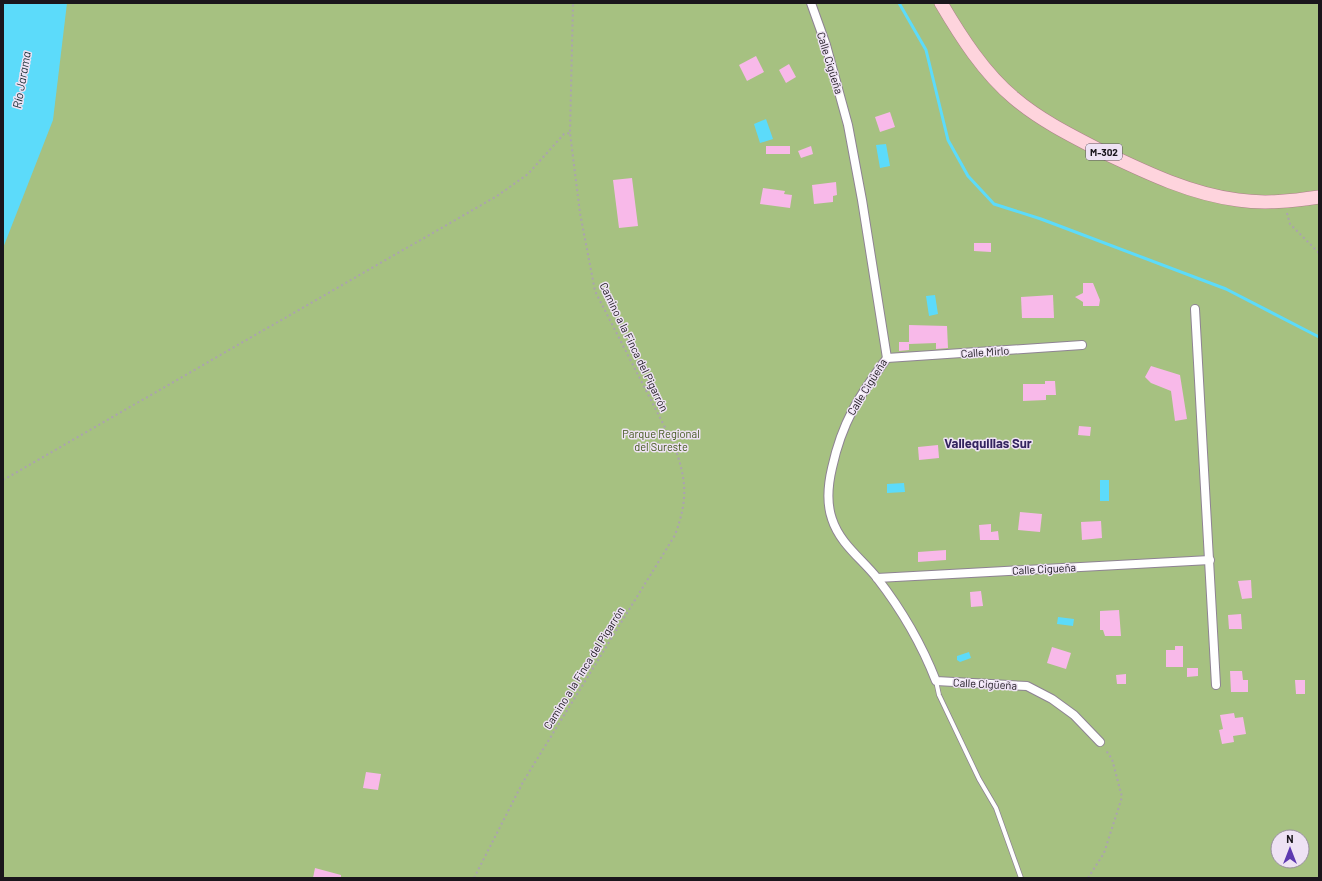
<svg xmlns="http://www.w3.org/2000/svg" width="1322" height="881" viewBox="0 0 1322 881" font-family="Barlow,sans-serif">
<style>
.green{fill:#a6c181;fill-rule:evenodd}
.water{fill:#5cdbfa}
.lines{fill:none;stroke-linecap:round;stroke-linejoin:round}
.stream{stroke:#5cdbfa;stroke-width:3}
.building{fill:#f8b9e9}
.service-casing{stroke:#8e8393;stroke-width:5.5}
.minor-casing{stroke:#8e8393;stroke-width:10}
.primary-casing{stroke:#ae7f8b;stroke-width:14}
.path{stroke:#aba2b0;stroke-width:2;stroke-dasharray:2 3;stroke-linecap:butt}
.service{stroke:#fff;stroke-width:4}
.minor{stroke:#fff;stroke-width:8}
.primary{stroke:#fed4dd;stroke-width:13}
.labels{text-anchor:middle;stroke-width:3;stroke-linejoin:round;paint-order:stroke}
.shield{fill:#eee2f4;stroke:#5a535d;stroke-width:1}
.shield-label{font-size:10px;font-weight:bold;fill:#1a161c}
.street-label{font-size:11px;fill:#1a161c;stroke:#eee2f4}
.park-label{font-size:11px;fill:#3e5418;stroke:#eee2f4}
.water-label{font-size:12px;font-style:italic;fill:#172d33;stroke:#eee2f4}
.quarter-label{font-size:13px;font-weight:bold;fill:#34245f;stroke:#eee2f4}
</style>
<rect width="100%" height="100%" fill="#eee2f4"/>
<!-- green -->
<path class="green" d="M 3,3 L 1319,3 L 1319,878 L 3,878 ZM 1278,837 L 1302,837 L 1302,861 L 1278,861 Z"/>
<!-- water -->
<g class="water">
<path d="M 3,3 L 67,3 L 53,120 L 3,248 Z"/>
<path d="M 766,119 L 773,139 L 760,143 L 754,124 Z"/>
<path d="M 886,144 L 890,166 L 880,168 L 876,145 Z"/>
<path d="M 935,295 L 938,314 L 929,316 L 926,296 Z"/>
<rect x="1100" y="480" width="9" height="21"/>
<path d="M 904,483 L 905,492 L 887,493 L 887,484 Z"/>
<path d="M 1058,617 L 1074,619 L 1073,626 L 1057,624 Z"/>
<path d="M 969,652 L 971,658 L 960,662 L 957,660 L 957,656 Z"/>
</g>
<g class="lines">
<!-- stream -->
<path class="stream" d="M 899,3 L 926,50 L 948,140 L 968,176 L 994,204 L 1041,219 L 1226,289 L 1319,337"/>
</g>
<!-- building -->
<g class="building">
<path d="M 756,56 L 764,72 L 747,81 L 739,65 Z"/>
<path d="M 789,64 L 796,77 L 786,83 L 779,70 Z"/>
<path d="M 890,112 L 895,127 L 880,132 L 875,117 Z"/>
<rect x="766" y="146" width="24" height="8"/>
<path d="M 811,146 L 813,154 L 801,158 L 798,151 Z"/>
<path d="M 632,178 L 638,226 L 619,228 L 613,180 Z"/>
<path d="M 836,182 L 837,195 L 833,196 L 833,202 L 814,204 L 812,185 Z"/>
<path d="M 763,188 L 785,191 L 784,194 L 792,195 L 790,208 L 760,204 Z"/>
<path d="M 974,243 L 991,243 L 991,252 L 974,251 Z"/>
<path d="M 1083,283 L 1093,283 L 1100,300 L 1099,306 L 1083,306 L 1083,302 L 1075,297 L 1083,293 Z"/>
<path d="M 1053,295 L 1054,318 L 1022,318 L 1021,297 Z"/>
<path d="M 909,325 L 947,326 L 948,348 L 936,349 L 936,343 L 909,344 L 909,350 L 899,351 L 899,342 L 909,342 Z"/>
<path d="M 1151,366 L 1180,375 L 1187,419 L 1175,421 L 1171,391 L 1151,383 L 1145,377 Z"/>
<path d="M 1045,381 L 1055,381 L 1056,395 L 1046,395 L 1046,400 L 1023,401 L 1023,384 L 1045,384 Z"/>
<path d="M 1079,426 L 1091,427 L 1090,436 L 1078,435 Z"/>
<path d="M 938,445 L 939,458 L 919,460 L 918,447 Z"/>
<path d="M 1020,512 L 1042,514 L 1040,532 L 1018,530 Z"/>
<path d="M 1101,521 L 1102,538 L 1082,540 L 1081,522 Z"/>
<path d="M 991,524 L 991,532 L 998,531 L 999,540 L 980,540 L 979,525 Z"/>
<path d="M 946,550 L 946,560 L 918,562 L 918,552 Z"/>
<path d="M 1251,580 L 1252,598 L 1242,599 L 1238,581 Z"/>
<path d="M 981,591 L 983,606 L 971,607 L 970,592 Z"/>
<path d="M 1119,610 L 1121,636 L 1105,636 L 1103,630 L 1100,630 L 1100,611 Z"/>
<path d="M 1241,614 L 1242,629 L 1229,629 L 1228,615 Z"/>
<path d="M 1175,646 L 1183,646 L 1183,667 L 1166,667 L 1166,650 L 1175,650 Z"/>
<path d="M 1052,647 L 1071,653 L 1066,669 L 1047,663 Z"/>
<path d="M 1187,668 L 1198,668 L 1198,676 L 1187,677 Z"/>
<path d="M 1230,671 L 1242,671 L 1243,680 L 1248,680 L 1248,692 L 1231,692 Z"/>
<path d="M 1126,674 L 1126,684 L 1117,684 L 1116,675 Z"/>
<path d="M 1295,680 L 1305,680 L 1305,694 L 1296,694 Z"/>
<path d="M 1234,713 L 1235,718 L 1243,717 L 1246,734 L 1233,736 L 1234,742 L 1222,744 L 1219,730 L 1223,729 L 1220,715 Z"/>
<path d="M 366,772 L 381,774 L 378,790 L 363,788 Z"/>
<path d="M 315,868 L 341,875 L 341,878 L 313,878 Z"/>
</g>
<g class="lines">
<defs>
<path id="service" d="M 936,681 L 939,695 L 979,779 L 996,808 L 1021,878"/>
<g id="minor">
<path d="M 811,3 L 826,45 L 848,125 L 862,200 L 887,358 C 859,396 842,422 832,468 C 828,485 826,502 832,519 C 840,544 862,559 877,578 C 901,609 922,645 936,681 L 1027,686 L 1052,699 L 1074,715 L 1100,742"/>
<path d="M 1195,309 L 1216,685"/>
<path d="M 887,358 L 1082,345"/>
<path d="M 877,578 L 1210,560"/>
</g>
<path id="primary" d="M 941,3 C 961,37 984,73 1014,98 C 1041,121 1074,137 1105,153 C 1147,173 1191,194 1238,200 C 1265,204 1292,201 1319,197"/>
</defs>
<!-- service casing -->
<use href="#service" class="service-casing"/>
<!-- minor casing -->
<use href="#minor" class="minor-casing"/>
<!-- primary casing -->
<use href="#primary" class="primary-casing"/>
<!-- path -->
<g class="path">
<path d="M 1287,213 L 1290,224 L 1319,253"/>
<path d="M 3,480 L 497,196 L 528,174 L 564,134 L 570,133"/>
<path d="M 474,878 L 523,782 L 675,535 C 688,499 687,481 674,445 L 595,291 L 580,213 L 570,133 L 573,3"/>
<path d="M 1088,878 L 1104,853 L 1122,797 L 1112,759 L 1105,749"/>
</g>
<!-- service -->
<use href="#service" class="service"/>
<!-- minor -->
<use href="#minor" class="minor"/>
<!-- primary -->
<use href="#primary" class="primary"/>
</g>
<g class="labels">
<!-- shield labels -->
<rect class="shield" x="1086" y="144" width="36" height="16" rx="3"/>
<g class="shield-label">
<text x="1104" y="156">M-302</text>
</g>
<!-- street labels -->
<g class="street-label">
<text transform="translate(830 63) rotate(73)" y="4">Calle Cigüeña</text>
<text transform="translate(634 347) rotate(64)" y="4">Camino a la Finca del Pigarrón</text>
<text transform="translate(985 352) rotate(-4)" y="4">Calle Mirlo</text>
<text transform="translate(867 387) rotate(-58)" y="4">Calle Cigüeña</text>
<text transform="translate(1044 569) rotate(-3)" y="4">Calle Cigueña</text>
<text transform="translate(584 668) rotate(-58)" y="4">Camino a la Finca del Pigarrón</text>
<text transform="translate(985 684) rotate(3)" y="4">Calle Cigüeña</text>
</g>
<!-- park labels -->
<g class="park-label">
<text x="661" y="438">Parque Regional<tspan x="661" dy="13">del Sureste</tspan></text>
</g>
<!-- water labels -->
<g class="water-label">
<text transform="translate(22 80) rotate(-80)" y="4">Río Jarama</text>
</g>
<!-- quarter labels -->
<g class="quarter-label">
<text x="988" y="448">Vallequillas Sur</text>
</g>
</g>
<!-- border -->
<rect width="1322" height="881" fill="none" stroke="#1a161c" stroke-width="8"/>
<!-- north arrow -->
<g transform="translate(1290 849)"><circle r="19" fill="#eee2f4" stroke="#99909e"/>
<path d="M0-3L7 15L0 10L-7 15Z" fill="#5d38b0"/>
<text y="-6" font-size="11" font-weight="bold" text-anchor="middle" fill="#1a161c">N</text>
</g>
</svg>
